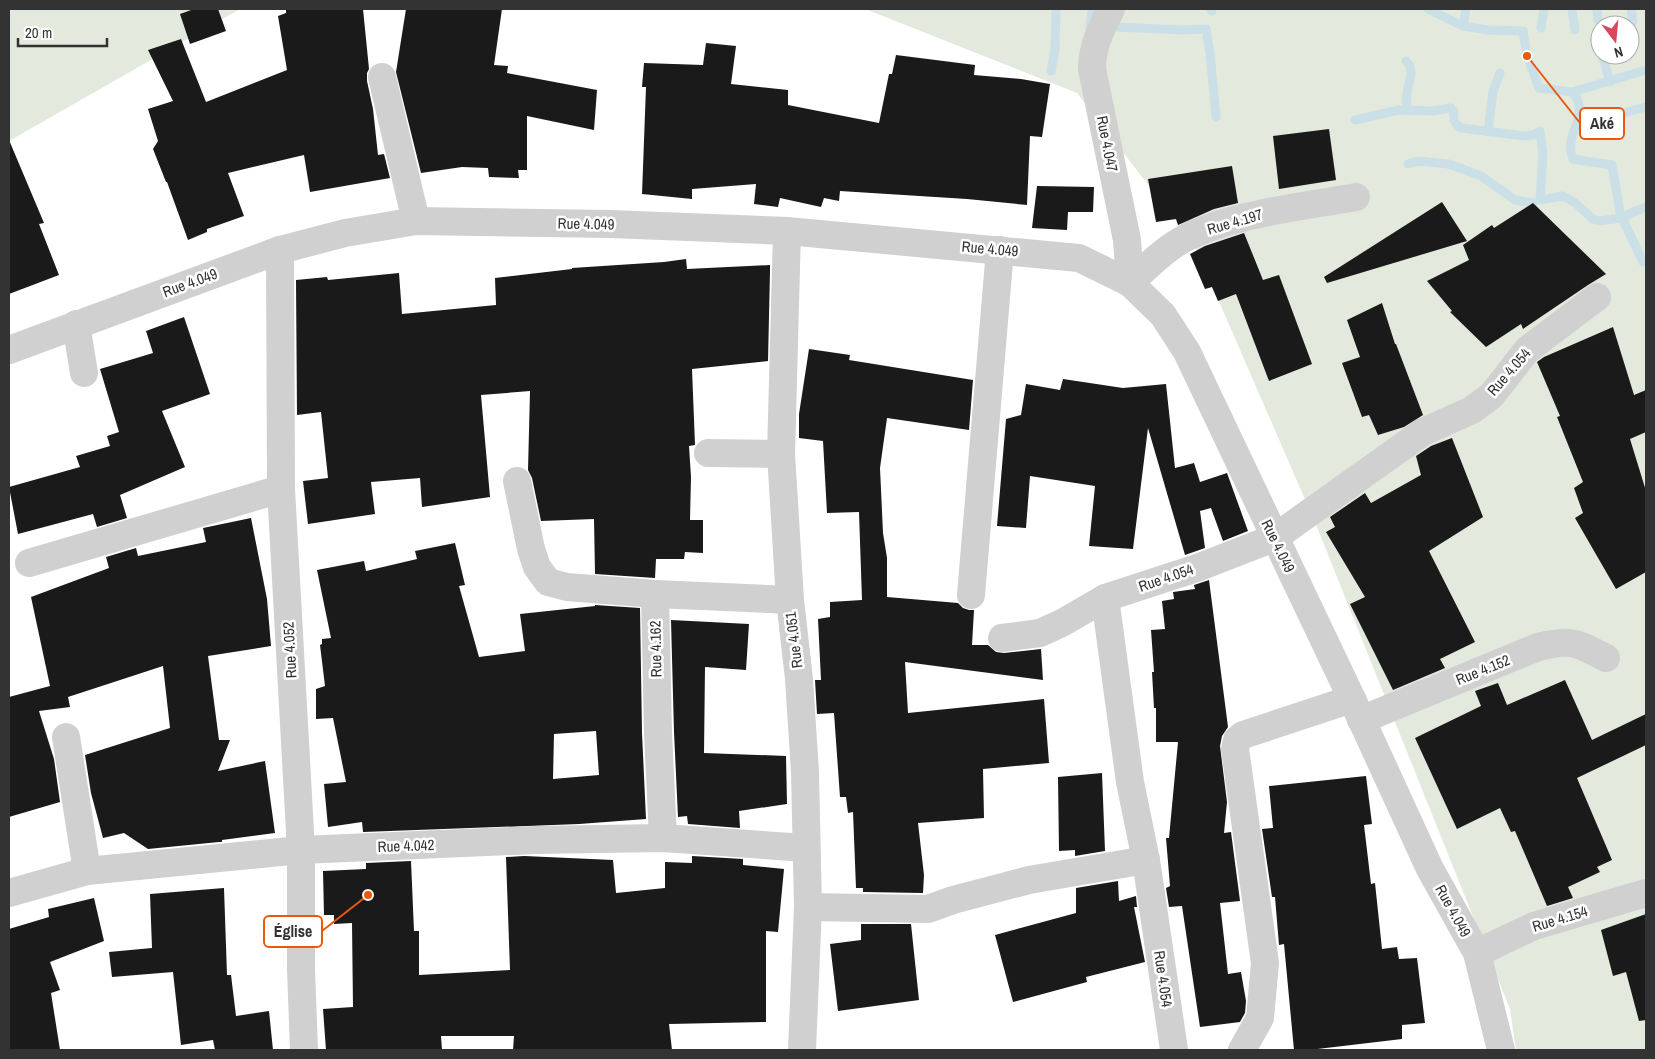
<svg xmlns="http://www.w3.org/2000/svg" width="1655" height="1059" viewBox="0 0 1655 1059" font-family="'Archivo Narrow',sans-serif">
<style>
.green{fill:#e3e9dd;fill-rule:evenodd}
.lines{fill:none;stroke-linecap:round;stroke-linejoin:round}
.stream{stroke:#cbdfe7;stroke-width:9}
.building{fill:#1a1a1a;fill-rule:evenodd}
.minor{stroke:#d0d0d0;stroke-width:28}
.labels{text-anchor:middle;stroke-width:5;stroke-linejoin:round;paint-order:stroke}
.street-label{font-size:15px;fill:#333;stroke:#fff}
.leader{fill:none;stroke:#e8590c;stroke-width:2}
.callout-dot{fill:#e8590c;stroke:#fff;stroke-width:2}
.callout{fill:#fff;stroke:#e8590c;stroke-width:2}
.callout-label{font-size:16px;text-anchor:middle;font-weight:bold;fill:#333}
</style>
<rect width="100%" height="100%" fill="#fff"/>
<!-- green -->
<g class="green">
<path d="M 9,9 L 240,9 L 9,141 Z"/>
<path d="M 865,9 L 1646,9 L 1646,1050 L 1516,1050 L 1510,1009 L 1317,527 L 1194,244 L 1077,93 ZM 1600,25 L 1630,25 L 1630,55 L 1600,55 Z"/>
</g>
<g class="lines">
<!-- stream -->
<g class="stream">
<path d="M 1210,9 L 1212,11"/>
<path d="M 1428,9 L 1463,26 L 1488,30 L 1523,31 L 1527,56 L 1539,88 L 1572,92 L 1646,70"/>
<path d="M 1572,9 L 1575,30"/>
<path d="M 1597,9 L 1598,20 L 1603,25"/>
<path d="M 1631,9 L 1633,21"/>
<path d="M 1463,26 L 1466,9"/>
<path d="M 1117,27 L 1183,30 L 1206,29 L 1210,53 L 1216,117"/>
<path d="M 1541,28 L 1544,9"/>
<path d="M 1090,29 L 1092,9"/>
<path d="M 1597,33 L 1600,47"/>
<path d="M 1602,55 L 1610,82"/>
<path d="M 1406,61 C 1416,70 1408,82 1407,93 C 1406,99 1407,104 1407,110"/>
<path d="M 1051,71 L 1055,49 L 1056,9"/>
<path d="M 1454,111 C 1453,119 1454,125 1462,128 L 1525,136 L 1533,135 L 1540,131 L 1543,155 L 1540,200 L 1563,196 L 1574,202 L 1593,219 L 1600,221 L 1621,218 L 1612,165 L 1573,159 C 1562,135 1591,117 1574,94"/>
<path d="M 1616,115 L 1646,107"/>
<path d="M 1355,120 L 1399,110 L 1432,111 L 1451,108"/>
<path d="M 1488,132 L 1493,91 L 1500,73"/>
<path d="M 1408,164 L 1418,161 L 1449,164 L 1481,176 L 1515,200 L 1533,203"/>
<path d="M 1643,262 L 1623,220 L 1629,214 L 1646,207"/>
</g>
</g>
<!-- building -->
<g class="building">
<path d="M 194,9 L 218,9 L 226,31 L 190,44 L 180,14 Z"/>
<path d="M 286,9 L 363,9 L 369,69 L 367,73 L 367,81 L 373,109 L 378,155 L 384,154 L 390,178 L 310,192 L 304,155 L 228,173 L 244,216 L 207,229 L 207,232 L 188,240 L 167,182 L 166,182 L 153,149 L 158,141 L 148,109 L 173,101 L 148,50 L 181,39 L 206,102 L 287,70 L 278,16 L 286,13 Z"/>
<path d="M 406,9 L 502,9 L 494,65 L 508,66 L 507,73 L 597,90 L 594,130 L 527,116 L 527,170 L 518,170 L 519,178 L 489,177 L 488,168 L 462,167 L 421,173 L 396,72 Z"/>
<path d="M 706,43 L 736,46 L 731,84 L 788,90 L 788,105 L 879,123 L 889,74 L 892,74 L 896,55 L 975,65 L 974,75 L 1021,79 L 1050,84 L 1042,137 L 1030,136 L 1027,205 L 967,199 L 840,191 L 839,201 L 824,198 L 821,207 L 780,198 L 778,207 L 754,204 L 756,184 L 692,189 L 692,199 L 642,194 L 646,87 L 642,87 L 644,63 L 703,65 Z"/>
<path d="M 1329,129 L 1336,180 L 1279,189 L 1273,136 Z"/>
<path d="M 9,140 L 44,223 L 39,224 L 59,275 L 9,294 Z"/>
<path d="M 1232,166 L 1238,203 L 1214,209 L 1178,225 L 1176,219 L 1156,222 L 1148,179 Z"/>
<path d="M 1037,186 L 1094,187 L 1093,212 L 1068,212 L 1067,230 L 1032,228 Z"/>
<path d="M 1442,202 L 1467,241 L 1327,283 L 1324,277 Z"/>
<path d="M 1533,203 L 1606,274 L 1588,285 L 1523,329 L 1521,324 L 1486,347 L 1450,312 L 1452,311 L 1427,281 L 1469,260 L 1463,245 L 1492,225 L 1494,228 Z"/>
<path d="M 1244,233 L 1263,280 L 1279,275 L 1312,364 L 1269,381 L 1236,294 L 1218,301 L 1212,287 L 1205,289 L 1190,254 L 1205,246 Z"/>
<path d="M 686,259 L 687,269 L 770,265 L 770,271 L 768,361 L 692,369 L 695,445 L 689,446 L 691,477 L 690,520 L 703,520 L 703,553 L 685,552 L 684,559 L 656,559 L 655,578 L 595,574 L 594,519 L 541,521 L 532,478 L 528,470 L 530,391 L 481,395 L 490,497 L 422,507 L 420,478 L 371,482 L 375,514 L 308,524 L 303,481 L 328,478 L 321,412 L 297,415 L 296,280 L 327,277 L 328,280 L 399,273 L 402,314 L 496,305 L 495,278 L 572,269 L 572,268 L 664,262 Z"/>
<path d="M 1382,303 L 1395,344 L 1396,344 L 1423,415 L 1404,427 L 1378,435 L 1369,415 L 1362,417 L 1342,363 L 1360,357 L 1347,320 Z"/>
<path d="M 184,317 L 210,394 L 162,411 L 185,467 L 120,495 L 127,518 L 97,527 L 93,514 L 18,534 L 9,487 L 80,467 L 76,456 L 110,446 L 107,436 L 119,432 L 100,369 L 153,353 L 146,331 Z"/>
<path d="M 1613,327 L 1634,395 L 1646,390 L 1646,432 L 1630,439 L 1646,491 L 1646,572 L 1616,589 L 1575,518 L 1583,513 L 1574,488 L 1583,482 L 1557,417 L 1560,416 L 1537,362 L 1544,357 Z"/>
<path d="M 809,349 L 850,355 L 849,360 L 973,380 L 969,430 L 887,418 L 880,468 L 883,533 L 887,558 L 887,597 L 958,603 L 963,608 L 969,610 L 974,610 L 972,645 L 988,645 L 996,652 L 1004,653 L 1041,649 L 1043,680 L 905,662 L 908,713 L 1044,699 L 1049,763 L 983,769 L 984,818 L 918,823 L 924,875 L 923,893 L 863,892 L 863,888 L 856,888 L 853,812 L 848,813 L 846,797 L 840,797 L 834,713 L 817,714 L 815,680 L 821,680 L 818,619 L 830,617 L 830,602 L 862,600 L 859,512 L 827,513 L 823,441 L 799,438 L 799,414 Z"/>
<path d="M 1063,379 L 1123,388 L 1166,384 L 1175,468 L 1194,463 L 1200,482 L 1227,473 L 1248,531 L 1223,541 L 1211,508 L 1200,511 L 1205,548 L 1185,555 L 1148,428 L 1133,549 L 1089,546 L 1095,486 L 1030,476 L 1026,528 L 997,526 L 1006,419 L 1021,415 L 1026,384 L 1060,390 Z"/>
<path d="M 1452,438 L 1483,517 L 1429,551 L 1475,642 L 1440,659 L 1445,668 L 1393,690 L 1350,604 L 1365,597 L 1326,532 L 1335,527 L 1330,517 L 1365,493 L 1371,503 L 1421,475 L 1416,456 L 1431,446 Z"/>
<path d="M 251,518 L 267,599 L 271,646 L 208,656 L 219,740 L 230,740 L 218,771 L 265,761 L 275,833 L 222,840 L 222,842 L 219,842 L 148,849 L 124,833 L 103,838 L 91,793 L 85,755 L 170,728 L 163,666 L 68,697 L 70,707 L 39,711 L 54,759 L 60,802 L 9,817 L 9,697 L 50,686 L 31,597 L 109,568 L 106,557 L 136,548 L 138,556 L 206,542 L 203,528 Z"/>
<path d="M 455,543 L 465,585 L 459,586 L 479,657 L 525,651 L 520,614 L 595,606 L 595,605 L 640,608 L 642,733 L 646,819 L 579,824 L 363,832 L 362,822 L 328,827 L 324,784 L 346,782 L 333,718 L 316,719 L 316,689 L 325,686 L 320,645 L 322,644 L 322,639 L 331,638 L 317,570 L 364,561 L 366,571 L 417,559 L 415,551 ZM 596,731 L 599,775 L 553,779 L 554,734 Z"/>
<path d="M 1209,580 L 1228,727 L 1222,736 L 1220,746 L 1227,802 L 1224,833 L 1231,832 L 1240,901 L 1220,903 L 1228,974 L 1241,972 L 1246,1001 L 1245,1013 L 1240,1022 L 1200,1027 L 1182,906 L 1169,907 L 1166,888 L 1170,886 L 1166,838 L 1169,838 L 1178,742 L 1156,742 L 1156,708 L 1154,708 L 1152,672 L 1154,672 L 1151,630 L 1165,629 L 1162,601 L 1174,599 L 1173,592 L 1195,589 L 1194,585 Z"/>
<path d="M 671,620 L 749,624 L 746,670 L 705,667 L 704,753 L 786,756 L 787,804 L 739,811 L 740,828 L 688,824 L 687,816 L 678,817 L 674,732 Z"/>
<path d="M 1565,680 L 1592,740 L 1646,714 L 1646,745 L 1577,778 L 1612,860 L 1597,867 L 1600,872 L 1568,887 L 1573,898 L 1547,906 L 1515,831 L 1511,832 L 1500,808 L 1457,829 L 1415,738 L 1481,706 L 1475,691 L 1498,683 L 1507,705 Z"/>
<path d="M 1102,773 L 1105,851 L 1075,856 L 1075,850 L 1059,851 L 1058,777 Z"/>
<path d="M 1366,776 L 1372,824 L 1364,825 L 1371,884 L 1375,883 L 1382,949 L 1397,947 L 1399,959 L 1417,958 L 1425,1023 L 1402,1025 L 1402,1039 L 1309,1050 L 1294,1050 L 1284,944 L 1279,945 L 1275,897 L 1272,897 L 1262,829 L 1273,828 L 1269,786 Z"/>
<path d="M 524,856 L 613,860 L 616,893 L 665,888 L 665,862 L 692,863 L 692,856 L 743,859 L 743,865 L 784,869 L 778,932 L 766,931 L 766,1022 L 669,1024 L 672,1050 L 513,1050 L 514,1036 L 441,1036 L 442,1050 L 326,1050 L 323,1009 L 353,1007 L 352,923 L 334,924 L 334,915 L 324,915 L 323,871 L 366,869 L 366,863 L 411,861 L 414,931 L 419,931 L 419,975 L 510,970 L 506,857 Z"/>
<path d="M 1118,881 L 1119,901 L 1136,896 L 1137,907 L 1134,907 L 1145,962 L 1086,977 L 1087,982 L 1013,1002 L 995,935 L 1076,913 L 1076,888 Z"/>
<path d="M 224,888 L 227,975 L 231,975 L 236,1016 L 269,1011 L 273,1050 L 215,1050 L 213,1040 L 181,1045 L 173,972 L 112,977 L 109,952 L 152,948 L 150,894 Z"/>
<path d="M 94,898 L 104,941 L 50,962 L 60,990 L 51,993 L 60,1050 L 9,1050 L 9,929 L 49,917 L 48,909 Z"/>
<path d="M 1646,914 L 1646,1020 L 1639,1021 L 1626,972 L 1613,976 L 1601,930 Z"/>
<path d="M 861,924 L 911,924 L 919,1000 L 838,1011 L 830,944 L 861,940 Z"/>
</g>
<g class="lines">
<!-- minor -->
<g class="minor">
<path d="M 1111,9 C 1101,29 1092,46 1092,69 L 1127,240 L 1130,283"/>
<path d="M 382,77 L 416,221"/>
<path d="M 787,231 L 781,454 L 790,600 L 799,679 L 805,772 L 808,907 L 802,1050"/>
<path d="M 280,250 L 281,489 L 301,850 L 301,969 L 304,1050"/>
<path d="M 1130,283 C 1146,268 1161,252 1180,241 C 1227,214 1302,207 1356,197"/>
<path d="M 76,324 L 84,373"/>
<path d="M 9,350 L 280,250 L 345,233 L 416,221 L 610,224 L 787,231 L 1079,258 L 1130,283 L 1163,315 L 1187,352 L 1352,699 L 1430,869 L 1477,953 L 1501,1050"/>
<path d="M 708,453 L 781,454"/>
<path d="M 517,481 L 531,549 L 537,567 L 548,582 L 567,587 L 655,594"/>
<path d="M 29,563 L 281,489"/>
<path d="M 971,595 L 1000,250"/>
<path d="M 1002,638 L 1040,633 L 1062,623 L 1105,598"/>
<path d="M 1361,720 L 1538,647 C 1572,639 1575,642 1606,658"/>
<path d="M 66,737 L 87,871"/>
<path d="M 663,838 L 658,733 L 655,594 L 790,600"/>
<path d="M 9,893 L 87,871 L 301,850 L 536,840 L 663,838 L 806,848"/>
<path d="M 808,907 L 928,909 L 953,900 L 1029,880 L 1146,860"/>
<path d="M 1477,953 L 1534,926 L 1646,893"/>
<path d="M 1174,1050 L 1146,860 L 1130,782 L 1105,598 L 1197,568 L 1274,538 L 1423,432 L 1472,410 L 1492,395 L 1527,350 L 1597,297"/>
<path d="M 1242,1050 L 1260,1018 L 1265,963 L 1235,749 L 1237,740 L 1243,735 L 1352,699"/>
</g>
</g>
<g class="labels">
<!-- street labels -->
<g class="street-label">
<text transform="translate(1107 144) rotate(79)" y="5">Rue 4.047</text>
<text transform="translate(1235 222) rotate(-16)" y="5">Rue 4.197</text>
<text transform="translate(586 224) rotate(1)" y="5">Rue 4.049</text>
<text transform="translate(990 249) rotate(5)" y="5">Rue 4.049</text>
<text transform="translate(190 283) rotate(-20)" y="5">Rue 4.049</text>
<text transform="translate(1509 372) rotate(-49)" y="5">Rue 4.054</text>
<text transform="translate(1278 546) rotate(64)" y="5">Rue 4.049</text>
<text transform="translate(1166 578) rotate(-19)" y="5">Rue 4.054</text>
<text transform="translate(794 640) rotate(-97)" y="5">Rue 4.051</text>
<text transform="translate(656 649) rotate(-91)" y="5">Rue 4.162</text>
<text transform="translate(290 650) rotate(-93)" y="5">Rue 4.052</text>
<text transform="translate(1483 670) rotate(-22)" y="5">Rue 4.152</text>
<text transform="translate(406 846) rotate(-2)" y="5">Rue 4.042</text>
<text transform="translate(1453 911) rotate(61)" y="5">Rue 4.049</text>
<text transform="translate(1560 919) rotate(-17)" y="5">Rue 4.154</text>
<text transform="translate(1163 979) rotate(82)" y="5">Rue 4.054</text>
</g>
</g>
<!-- callouts -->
<path class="leader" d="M1527 56L1580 123M368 895L322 931"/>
<g class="callout-dot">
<circle cx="1527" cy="56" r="5"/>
<circle cx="368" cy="895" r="5"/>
</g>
<g class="callout">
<rect x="1580" y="108" width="44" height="31" rx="5"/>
<rect x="264" y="916" width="58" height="31" rx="5"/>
</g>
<g class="callout-label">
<text x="1602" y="129">Aké</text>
<text x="293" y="937">Église</text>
</g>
<!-- border -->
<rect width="1655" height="1059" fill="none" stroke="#333333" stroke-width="20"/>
<!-- north arrow -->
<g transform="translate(1615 40) rotate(164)"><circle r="24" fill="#ffffff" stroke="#adadad"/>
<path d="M0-4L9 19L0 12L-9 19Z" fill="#d8475b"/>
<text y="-8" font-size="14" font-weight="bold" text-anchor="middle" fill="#333333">N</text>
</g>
<!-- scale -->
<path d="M18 38v8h89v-8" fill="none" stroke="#333333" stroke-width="2.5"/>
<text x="25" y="38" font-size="15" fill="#333333" stroke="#ffffff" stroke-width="4" paint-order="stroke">20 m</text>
</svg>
